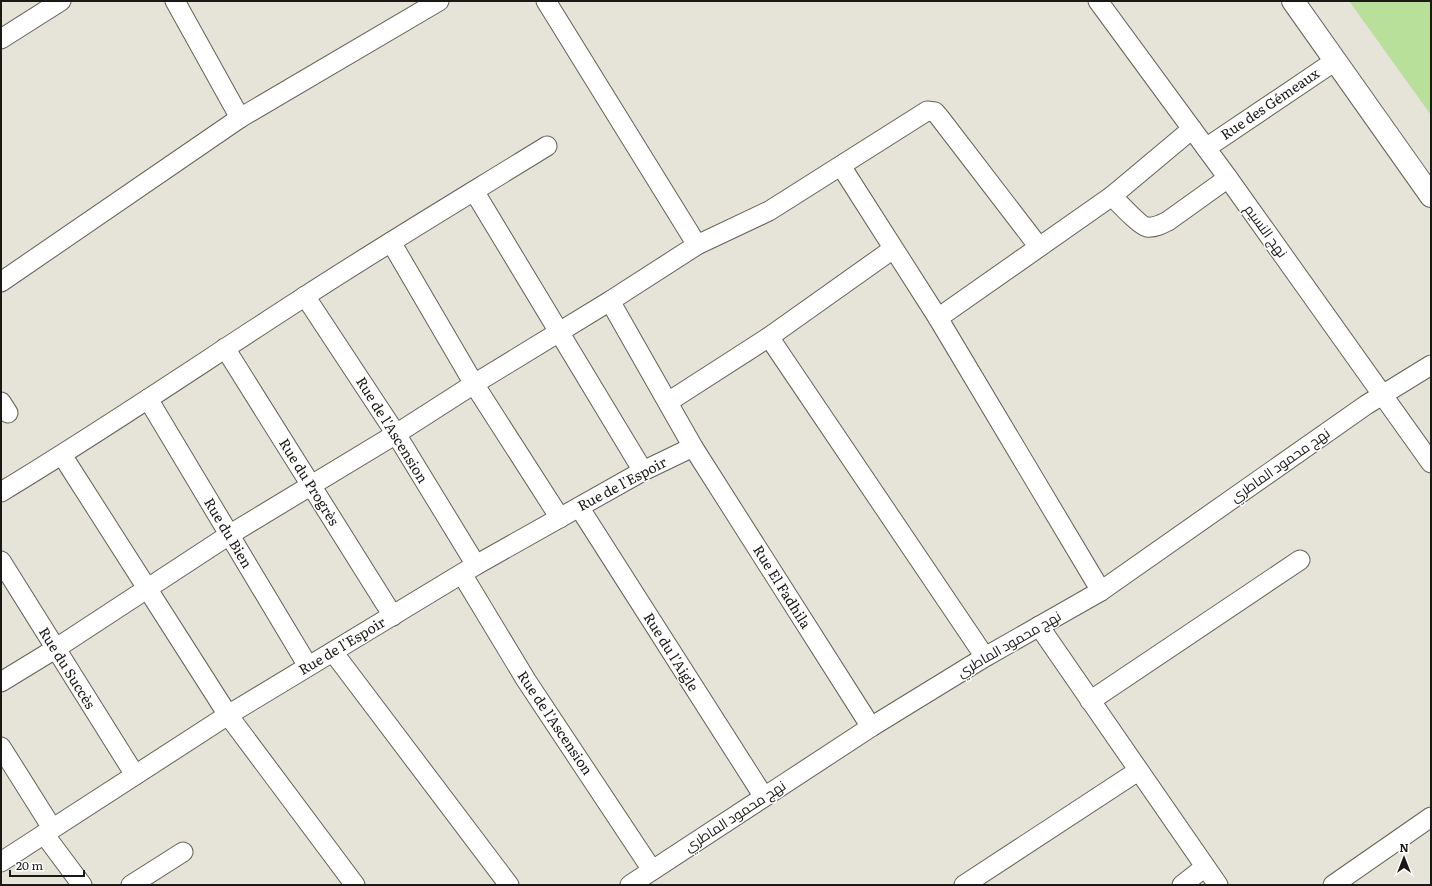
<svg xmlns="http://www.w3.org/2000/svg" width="1432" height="886" viewBox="0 0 1432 886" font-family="Literata,Cairo,serif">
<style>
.green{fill:#b8e09b}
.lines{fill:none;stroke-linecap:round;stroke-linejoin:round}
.street-casing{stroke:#646258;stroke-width:21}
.secondary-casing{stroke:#646258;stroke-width:24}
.street{stroke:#fff;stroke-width:19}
.secondary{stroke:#fff;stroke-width:22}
.labels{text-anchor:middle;stroke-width:3;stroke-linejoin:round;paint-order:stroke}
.street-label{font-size:14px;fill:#1a1915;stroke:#fff}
</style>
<rect width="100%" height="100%" fill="#e6e3d8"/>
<!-- green -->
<path class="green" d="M 1349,1 L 1431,1 L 1431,115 Z"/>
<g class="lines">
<defs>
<g id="street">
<path d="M 175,1 L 240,118"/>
<path d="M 546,1 L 697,245"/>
<path d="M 1098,1 L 1228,178 L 1431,463"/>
<path d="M 1,39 L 61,1"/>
<path d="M 1206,148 L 1335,61"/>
<path d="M 841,166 L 938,318 L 1101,591"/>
<path d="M 474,191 L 643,471"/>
<path d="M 1112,196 C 1118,202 1140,226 1147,227 C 1155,228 1162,224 1168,221 L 1228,178"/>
<path d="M 391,242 L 474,384 L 560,518"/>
<path d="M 1,282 L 240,118 L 439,1"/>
<path d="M 305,296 L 396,434 L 476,565"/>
<path d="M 610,301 L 693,447 L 871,727"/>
<path d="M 938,318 L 1112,196 L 1192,129"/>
<path d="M 769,337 L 985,657"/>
<path d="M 225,348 L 393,616"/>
<path d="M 148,399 L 308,666"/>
<path d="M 1,402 L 8,413"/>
<path d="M 668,402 L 769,337 L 893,249"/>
<path d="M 62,455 L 228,715 L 355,885"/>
<path d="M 1,492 C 104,430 203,362 304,297 C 384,245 466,196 547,146"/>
<path d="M 579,507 L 764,797"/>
<path d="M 1,561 L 135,775"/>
<path d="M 462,574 L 526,680 L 652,870"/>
<path d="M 1039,626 L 1218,885"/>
<path d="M 333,652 L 509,885"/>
<path d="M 1,682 L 55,649 L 229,535 L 396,434 L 474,384 L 610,301 L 697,245 L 769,211 L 927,111 L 935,112 L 940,118 L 1039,247"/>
<path d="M 1090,701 L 1300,560"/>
<path d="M 1,747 L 52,828"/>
<path d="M 44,834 L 82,885"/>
<path d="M 1,862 L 228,715 L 476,565 L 643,471 L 693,447"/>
<path d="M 131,885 L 183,852"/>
<path d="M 630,885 L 871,727 L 985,657 L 1101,591 L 1366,405 L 1431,365"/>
<path d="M 964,885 L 1138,771"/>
<path d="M 1182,885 L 1205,867"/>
<path d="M 1333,885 L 1431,817"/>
</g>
<path id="secondary" d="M 1293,1 L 1431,196"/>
</defs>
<!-- street casing -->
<use href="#street" class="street-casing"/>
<!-- secondary casing -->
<use href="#secondary" class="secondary-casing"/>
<!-- street -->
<use href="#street" class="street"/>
<!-- secondary -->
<use href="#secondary" class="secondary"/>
</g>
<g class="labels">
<!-- street labels -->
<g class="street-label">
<text transform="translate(1270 104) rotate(-34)" y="5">Rue des Gémeaux</text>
<text transform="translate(1266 231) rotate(54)" y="5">نهج النسيم</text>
<text transform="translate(392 430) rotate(58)" y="5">Rue de l'Ascension</text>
<text transform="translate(1280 465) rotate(-35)" y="5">نهج محمود الماطري</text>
<text transform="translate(309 482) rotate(58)" y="5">Rue du Progrès</text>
<text transform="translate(622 484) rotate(-28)" y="5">Rue de l'Espoir</text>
<text transform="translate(228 533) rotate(59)" y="5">Rue du Bien</text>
<text transform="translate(782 587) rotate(58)" y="5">Rue El Fadhila</text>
<text transform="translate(1009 644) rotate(-30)" y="5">نهج محمود الماطري</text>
<text transform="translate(342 646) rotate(-31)" y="5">Rue de l'Espoir</text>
<text transform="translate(671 652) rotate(58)" y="5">Rue du l'Aigle</text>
<text transform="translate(67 668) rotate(58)" y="5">Rue du Succès</text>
<text transform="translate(555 723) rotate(56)" y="5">Rue de l'Ascension</text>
<text transform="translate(735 816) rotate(-33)" y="5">نهج محمود الماطري</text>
</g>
</g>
<!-- border -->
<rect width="1432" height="886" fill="none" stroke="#1a1915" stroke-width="4"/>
<!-- north arrow -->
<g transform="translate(1404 858)" stroke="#ffffff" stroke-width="3" paint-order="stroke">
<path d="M0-3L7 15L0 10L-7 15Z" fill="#1a1915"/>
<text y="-6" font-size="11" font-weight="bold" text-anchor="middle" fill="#1a1915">N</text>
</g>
<!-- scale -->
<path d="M10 870v6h74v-6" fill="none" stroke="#1a1915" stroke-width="2"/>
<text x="16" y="870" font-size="12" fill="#1a1915" stroke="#ffffff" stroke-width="3" paint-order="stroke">20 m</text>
</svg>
